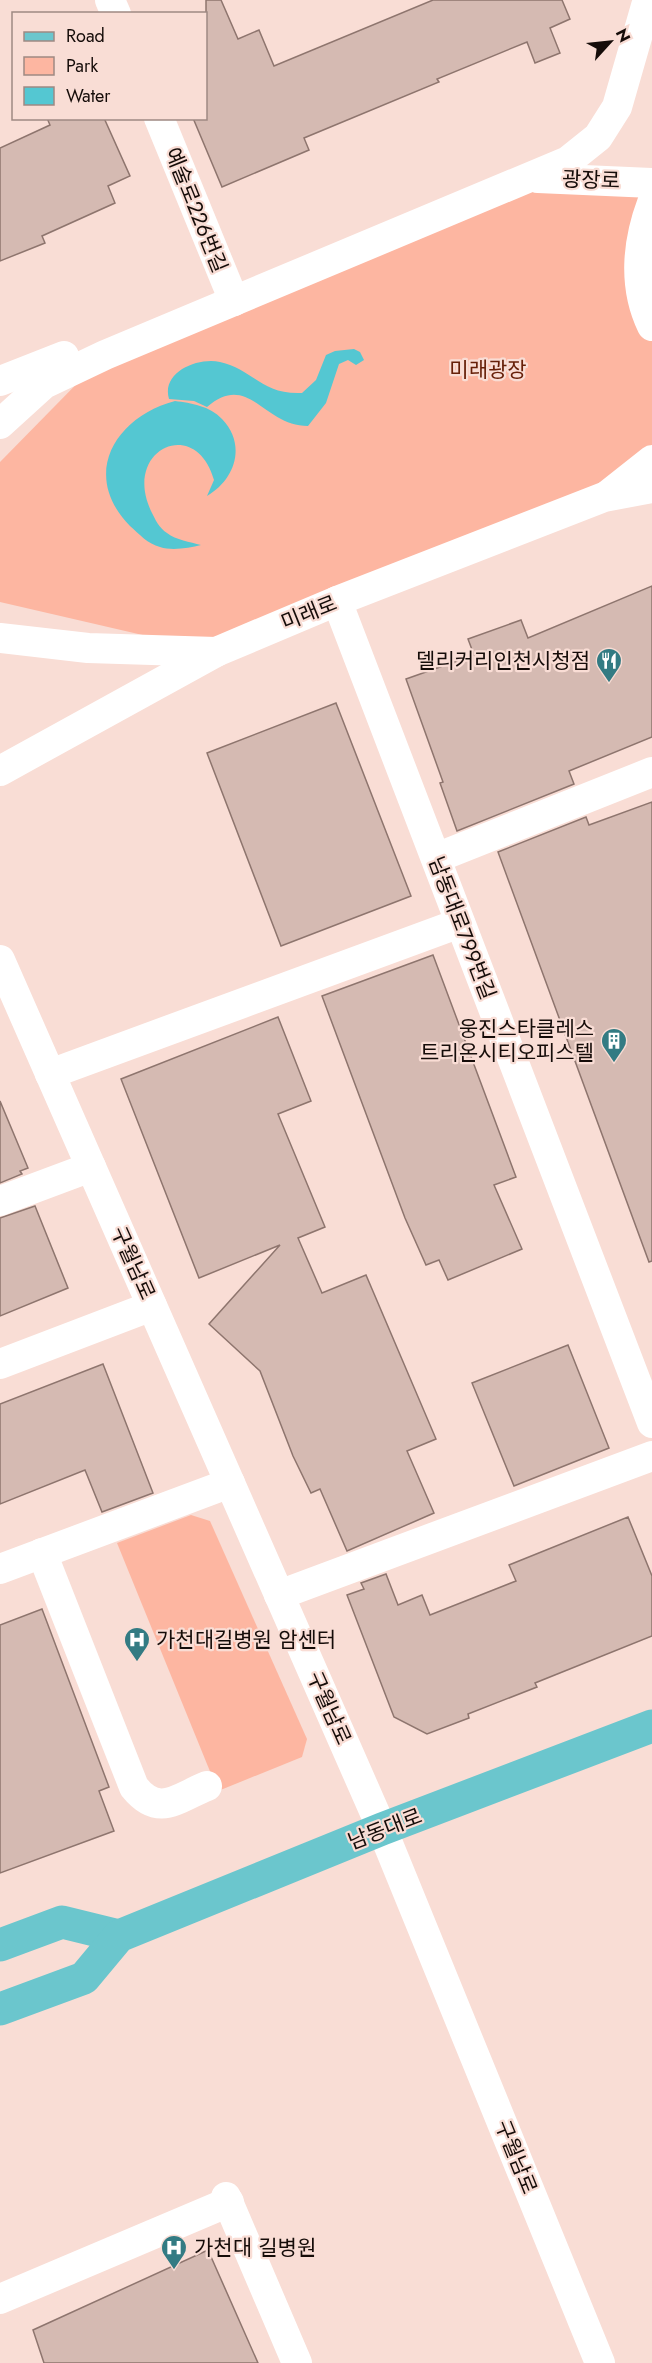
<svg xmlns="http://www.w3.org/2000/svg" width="652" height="2363" viewBox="0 0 652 2363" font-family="Jost,'Noto Sans KR',sans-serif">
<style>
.green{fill:#fdb6a1}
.water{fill:#54c7d2}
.building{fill:#d5bab2;stroke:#8e756e;stroke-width:1.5}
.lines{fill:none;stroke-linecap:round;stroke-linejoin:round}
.minor{stroke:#fff;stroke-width:30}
.major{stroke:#6bc6cd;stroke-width:33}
.labels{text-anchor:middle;stroke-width:4.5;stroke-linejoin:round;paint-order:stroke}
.street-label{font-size:21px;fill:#150c09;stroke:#f9ddd5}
.park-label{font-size:21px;fill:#672009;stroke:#f9ddd5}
.poi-label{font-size:21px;fill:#150c09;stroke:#f9ddd5;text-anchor:end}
</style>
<rect width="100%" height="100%" fill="#f9ddd5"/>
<!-- green -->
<g class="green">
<path d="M 530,178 L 652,183 L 652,457 L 604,497 L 216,652 L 0,602 L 0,462 L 105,355 Z"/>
<path d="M 191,1515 L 210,1521 L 307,1739 L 302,1757 L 218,1791 L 117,1543 Z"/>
</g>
<!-- water -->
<g class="water">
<path d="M 354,349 L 360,352 L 364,360 L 356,365 L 348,360 L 339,364 L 326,403 L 308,426 C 263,426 249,371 207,407 L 194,401 L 169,399 C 161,372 198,357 220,362 C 253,369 261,395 302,393 L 316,380 L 326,355 L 335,351 Z"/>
<path d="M 175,401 C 191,403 210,406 222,419 C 247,445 235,480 207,496 L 214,480 C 196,415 122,449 151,511 C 155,519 159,528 167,533 C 176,540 190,542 201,545 C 189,548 172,551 160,547 C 148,544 139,534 130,526 C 80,475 115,417 175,401 Z"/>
</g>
<!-- building -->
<g class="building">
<path d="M 206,0 L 221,0 L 238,39 L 259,30 L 274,66 L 433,0 L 562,0 L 570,19 L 550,28 L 560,53 L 535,63 L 527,42 L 437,79 L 439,82 L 304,138 L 309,150 L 222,187 L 193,118 L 206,118 Z"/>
<path d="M 47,118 L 104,118 L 130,176 L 108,186 L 115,203 L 42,236 L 45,243 L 0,261 L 0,148 L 50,125 Z"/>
<path d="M 652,586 L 652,737 L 569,771 L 574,784 L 457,831 L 440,783 L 443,782 L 406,679 L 474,655 L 468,639 L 521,620 L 528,638 Z"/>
<path d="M 336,703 L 411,896 L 281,946 L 207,753 Z"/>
<path d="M 652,802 L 652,1261 L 649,1262 L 498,852 L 586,817 L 589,825 Z"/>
<path d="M 433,955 L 516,1177 L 494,1185 L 522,1249 L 448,1280 L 439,1260 L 426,1265 L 405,1218 L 322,996 Z"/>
<path d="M 278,1017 L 311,1101 L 278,1114 L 325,1227 L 298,1238 L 322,1293 L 366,1275 L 436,1439 L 407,1451 L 434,1513 L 347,1551 L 320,1489 L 311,1493 L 293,1456 L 260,1371 L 209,1324 L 280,1245 L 199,1278 L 121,1079 Z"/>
<path d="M 0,1101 L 28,1168 L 20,1171 L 22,1174 L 0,1183 Z"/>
<path d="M 35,1206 L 68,1288 L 0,1316 L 0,1218 Z"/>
<path d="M 568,1345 L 609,1448 L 514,1486 L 472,1383 Z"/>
<path d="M 103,1364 L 153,1493 L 102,1512 L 85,1470 L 0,1504 L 0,1404 Z"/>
<path d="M 628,1517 L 652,1576 L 652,1636 L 535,1683 L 537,1687 L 468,1714 L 469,1718 L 427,1734 L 394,1717 L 347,1595 L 364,1589 L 361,1583 L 386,1574 L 398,1605 L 422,1595 L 430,1615 L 516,1581 L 509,1565 Z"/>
<path d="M 42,1609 L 109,1787 L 99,1791 L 114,1831 L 0,1873 L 0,1625 Z"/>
<path d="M 208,2250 L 258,2363 L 44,2363 L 33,2330 Z"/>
</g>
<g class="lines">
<!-- minor -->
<g class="minor">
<path d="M 110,0 L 116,14"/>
<path d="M 159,118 L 234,301"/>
<path d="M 538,178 L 652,183"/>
<path d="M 652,203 C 637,243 633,287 652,326"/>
<path d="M 0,381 L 64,356"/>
<path d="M 0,424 L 44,384 L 105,355 L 568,161 L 598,137 L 617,107 L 646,6"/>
<path d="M 609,494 L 652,460"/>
<path d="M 337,601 L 652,1423"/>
<path d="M 0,638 L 88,648 L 216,652 L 337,601 L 604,497 L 652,488"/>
<path d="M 0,771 L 216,652"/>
<path d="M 436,858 L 652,772"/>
<path d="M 0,960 L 382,1829 L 600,2363"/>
<path d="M 50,1074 L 460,923"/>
<path d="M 0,1201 L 91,1167"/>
<path d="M 0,1364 L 152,1306"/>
<path d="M 42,1553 L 134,1787 C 159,1818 177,1798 207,1786"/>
<path d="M 0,1569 L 230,1483"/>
<path d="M 279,1595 L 652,1456"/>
<path d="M 226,2197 L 297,2363"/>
<path d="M 0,2299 L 229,2202"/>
</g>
<!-- major -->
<g class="major">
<path d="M 0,1945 L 62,1922 L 119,1936"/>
<path d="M 0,2009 L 84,1978 L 119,1936 L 382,1829 L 652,1726"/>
</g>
</g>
<!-- icons -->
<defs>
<symbol id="restaurant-pin" viewBox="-11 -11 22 30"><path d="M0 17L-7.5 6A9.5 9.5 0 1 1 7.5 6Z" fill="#337b83" stroke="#f9ddd5"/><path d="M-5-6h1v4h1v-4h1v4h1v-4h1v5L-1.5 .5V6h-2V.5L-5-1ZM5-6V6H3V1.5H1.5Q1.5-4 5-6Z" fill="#fff"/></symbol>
<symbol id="building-pin" viewBox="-11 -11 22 30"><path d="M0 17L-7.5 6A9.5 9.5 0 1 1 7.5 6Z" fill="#337b83" stroke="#f9ddd5"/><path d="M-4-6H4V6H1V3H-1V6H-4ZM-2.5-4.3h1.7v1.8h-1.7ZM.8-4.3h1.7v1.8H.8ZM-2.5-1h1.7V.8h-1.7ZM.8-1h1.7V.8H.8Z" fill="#fff"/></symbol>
<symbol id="hospital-pin" viewBox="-11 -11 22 30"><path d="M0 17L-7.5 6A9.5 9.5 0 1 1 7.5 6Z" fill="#337b83" stroke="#f9ddd5"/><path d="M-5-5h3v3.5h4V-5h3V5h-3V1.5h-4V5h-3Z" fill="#fff"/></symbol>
</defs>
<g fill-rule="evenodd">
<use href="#restaurant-pin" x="594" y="646" width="30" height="40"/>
<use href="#building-pin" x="599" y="1026" width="30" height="40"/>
<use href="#hospital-pin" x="122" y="1625" width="30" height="40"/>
<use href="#hospital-pin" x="159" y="2233" width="30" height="40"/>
</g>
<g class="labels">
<!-- street labels -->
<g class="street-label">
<text transform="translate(591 180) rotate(2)" y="7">광장로</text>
<text transform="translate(196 210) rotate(68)" y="7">예술로226번길</text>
<text transform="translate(309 613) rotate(-22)" y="7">미래로</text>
<text transform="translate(462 928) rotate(69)" y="7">남동대로799번길</text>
<text transform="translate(133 1263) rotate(66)" y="7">구월남로</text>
<text transform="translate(329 1708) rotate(66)" y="7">구월남로</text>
<text transform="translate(385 1829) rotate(-21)" y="7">남동대로</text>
<text transform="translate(516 2157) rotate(68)" y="7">구월남로</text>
</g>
<!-- park labels -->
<g class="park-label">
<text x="488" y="377">미래광장</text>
</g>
<!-- poi labels -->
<g class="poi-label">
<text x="590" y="668">델리커리인천시청점</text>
<text x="594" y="1036">웅진스타클레스<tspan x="594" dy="24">트리온시티오피스텔</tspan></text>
<text x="156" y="1647" text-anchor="start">가천대길병원 암센터</text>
<text x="194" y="2255" text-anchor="start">가천대 길병원</text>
</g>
</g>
<!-- legend -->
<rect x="12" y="12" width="195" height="108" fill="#f9ddd5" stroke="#9e8983" stroke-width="1.5"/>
<rect x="24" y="32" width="30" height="9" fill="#6bc6cd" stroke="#9e8983" stroke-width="1.5"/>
<text x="66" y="42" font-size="18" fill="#150c09">Road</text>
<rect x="24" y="57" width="30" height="18" fill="#fdb6a1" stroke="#9e8983" stroke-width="1.5"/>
<text x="66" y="72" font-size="18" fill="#150c09">Park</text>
<rect x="24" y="87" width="30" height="18" fill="#54c7d2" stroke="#9e8983" stroke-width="1.5"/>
<text x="66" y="102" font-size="18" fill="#150c09">Water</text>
<!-- north arrow -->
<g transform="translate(610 42) rotate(63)" stroke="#f9ddd5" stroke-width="4.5" paint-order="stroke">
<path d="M0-4.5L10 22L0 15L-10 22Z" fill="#150c09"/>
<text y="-9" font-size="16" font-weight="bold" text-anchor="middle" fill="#150c09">N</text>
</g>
</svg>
